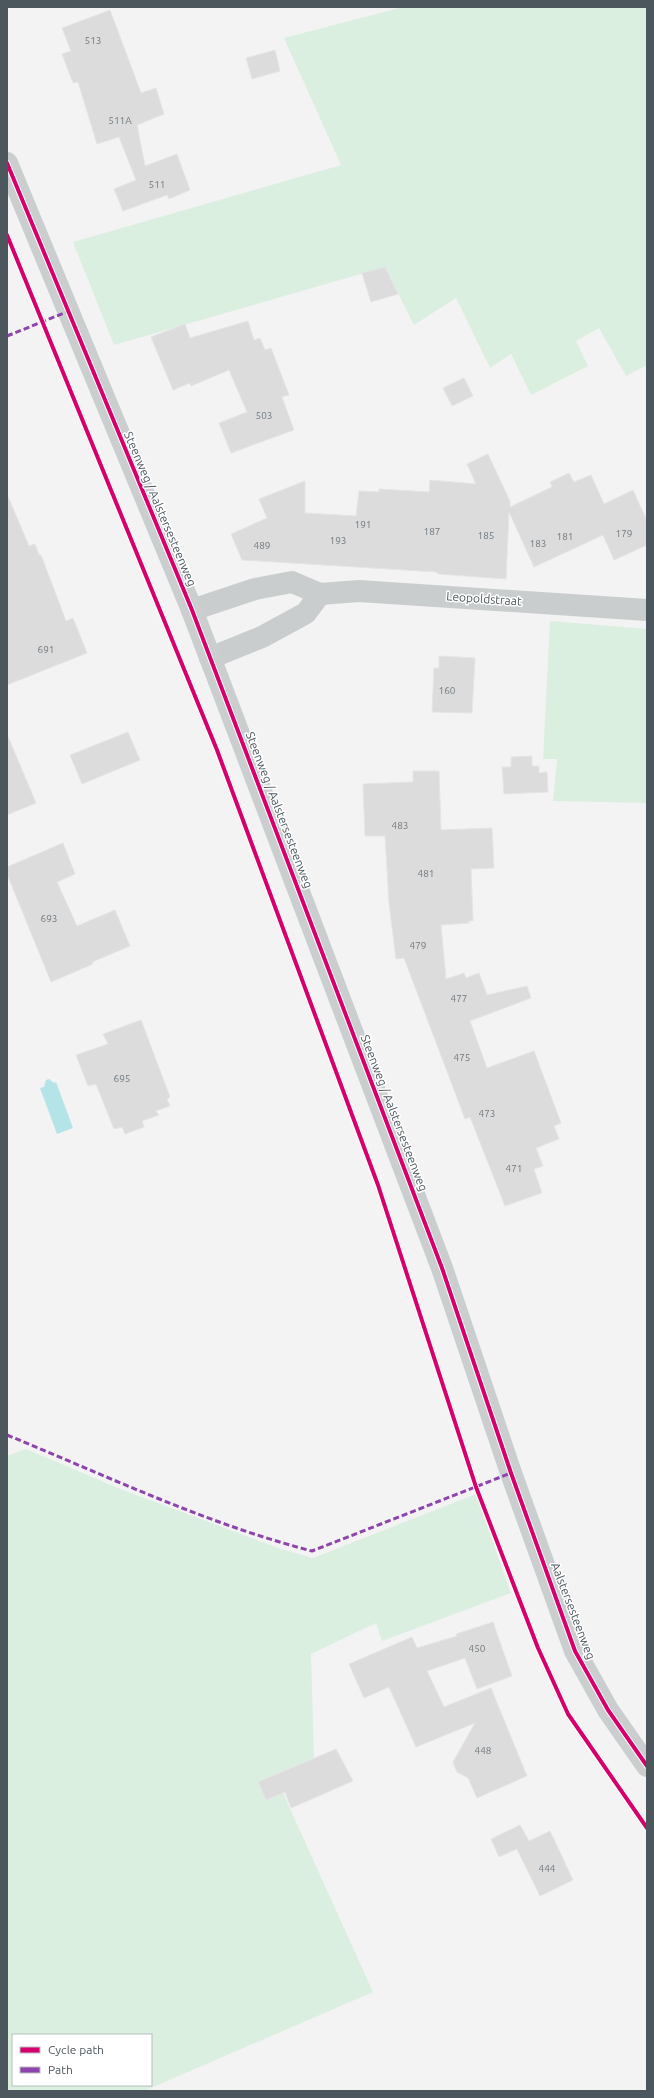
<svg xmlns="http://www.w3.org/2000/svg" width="654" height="2098" viewBox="0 0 654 2098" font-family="Ubuntu,sans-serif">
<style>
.green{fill:#dbefe0;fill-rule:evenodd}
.water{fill:#b4e4e7}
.building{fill:#dcdcdd;stroke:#e5e5e5}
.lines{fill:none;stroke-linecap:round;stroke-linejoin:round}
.minor{stroke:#cacdce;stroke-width:22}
.secondary{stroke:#cbcecf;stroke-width:22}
.quiet{stroke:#8e44ad;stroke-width:3;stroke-dasharray:6 3;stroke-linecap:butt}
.cycleway-casing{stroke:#fff;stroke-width:6}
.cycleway{stroke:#d6006c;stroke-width:4}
.labels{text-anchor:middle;stroke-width:3;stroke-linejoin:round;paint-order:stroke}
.number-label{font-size:10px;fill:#71797e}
.street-label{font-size:12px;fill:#4c575d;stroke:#fff}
</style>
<rect width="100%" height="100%" fill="#f3f3f3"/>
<!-- green -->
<g class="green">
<path d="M 403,7 L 647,7 L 647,365 L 626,376 L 599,328 L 576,341 L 588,366 L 531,395 L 511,354 L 490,368 L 456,298 L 414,325 L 385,267 L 114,345 L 73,242 L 341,165 L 284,38 Z"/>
<path d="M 550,621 L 647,629 L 647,803 L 553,801 L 557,759 L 543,759 Z"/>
<path d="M 26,1449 L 123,1490 L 281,1549 L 313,1558 L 476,1494 L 511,1593 L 382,1641 L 376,1623 L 311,1654 L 314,1758 L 277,1774 L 287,1802 L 373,1992 L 144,2091 L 7,2091 L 7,1456 ZM 13,2035 L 151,2035 L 151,2085 L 13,2085 Z"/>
</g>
<!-- water -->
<path class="water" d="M 49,1079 L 54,1083 L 56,1082 L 73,1128 L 57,1134 L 40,1088 L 44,1087 L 46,1080 Z"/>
<!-- building -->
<g class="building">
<path d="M 110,10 L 141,93 L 156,88 L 164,114 L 137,125 L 145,166 L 177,154 L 190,190 L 169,199 L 167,195 L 123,211 L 114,189 L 136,180 L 119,137 L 97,144 L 78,82 L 73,83 L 62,54 L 71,51 L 62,28 Z"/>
<path d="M 275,50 L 280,71 L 252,79 L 246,58 Z"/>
<path d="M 385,267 L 398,294 L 371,302 L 362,273 Z"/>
<path d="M 248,321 L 254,340 L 260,338 L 265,350 L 271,348 L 289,395 L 282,397 L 294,430 L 231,453 L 219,423 L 247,412 L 229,370 L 191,386 L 190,383 L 173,390 L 151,337 L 185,324 L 190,338 Z"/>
<path d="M 464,378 L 473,396 L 452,406 L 443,388 Z"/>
<path d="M 488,454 L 510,501 L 510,507 L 552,487 L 550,482 L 569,473 L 574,482 L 591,475 L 604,504 L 633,490 L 647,521 L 647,545 L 614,560 L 603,535 L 534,567 L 509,512 L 506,579 L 438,574 L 436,572 L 242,560 L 231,534 L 267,518 L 259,499 L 305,481 L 305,513 L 356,516 L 359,491 L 379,492 L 379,489 L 429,492 L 430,480 L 476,484 L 467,464 Z"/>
<path d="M 7,494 L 29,546 L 35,544 L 39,555 L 41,555 L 66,621 L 73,618 L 87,653 L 7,685 Z"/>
<path d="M 439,656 L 475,658 L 472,713 L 432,712 L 434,668 L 439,668 Z"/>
<path d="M 128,732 L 140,760 L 82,784 L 70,755 Z"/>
<path d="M 7,734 L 36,803 L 7,815 Z"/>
<path d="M 532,756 L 532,766 L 539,766 L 539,773 L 547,772 L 548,792 L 504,794 L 502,767 L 511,767 L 511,757 Z"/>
<path d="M 413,771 L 439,771 L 441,830 L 492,828 L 494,868 L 471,869 L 473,921 L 469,921 L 469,923 L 441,925 L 446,979 L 464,973 L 466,978 L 479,973 L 487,995 L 527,986 L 531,998 L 470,1021 L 487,1068 L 534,1051 L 561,1123 L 554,1126 L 559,1139 L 536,1148 L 543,1166 L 534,1169 L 542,1193 L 505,1206 L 470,1117 L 465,1119 L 404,958 L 396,959 L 389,903 L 385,836 L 365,836 L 363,784 L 413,782 Z"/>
<path d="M 63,843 L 75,874 L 57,882 L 77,926 L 115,910 L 130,946 L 92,962 L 93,964 L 51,982 L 7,874 L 7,867 Z"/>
<path d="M 141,1020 L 170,1097 L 167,1099 L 170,1106 L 156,1111 L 159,1115 L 142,1121 L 144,1127 L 125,1134 L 122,1127 L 114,1129 L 96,1084 L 88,1086 L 76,1055 L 108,1044 L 103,1034 Z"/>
<path d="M 493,1622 L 512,1676 L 477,1689 L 465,1658 L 427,1671 L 444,1707 L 491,1688 L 527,1776 L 477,1798 L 468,1778 L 457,1772 L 453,1762 L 475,1723 L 416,1747 L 389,1687 L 364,1698 L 349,1664 L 412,1637 L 417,1648 L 457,1636 L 456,1634 Z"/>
<path d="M 336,1749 L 353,1781 L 291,1808 L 285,1792 L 266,1800 L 258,1782 Z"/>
<path d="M 520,1825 L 529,1841 L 550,1831 L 573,1880 L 540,1896 L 517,1849 L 499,1857 L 491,1839 Z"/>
</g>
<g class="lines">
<!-- minor -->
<g class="minor">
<path d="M 192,610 L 255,589 L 292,582 L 320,594 L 359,591 L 647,610"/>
<path d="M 210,658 L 262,637 L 306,613 L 320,594"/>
</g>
<!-- secondary -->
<path class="secondary" d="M 7,163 L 192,610 L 442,1268 L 511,1473 L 575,1651 L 608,1710 L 647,1766"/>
<!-- quiet -->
<g class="quiet">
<path d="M 7,336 L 69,311"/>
<path d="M 7,1435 C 107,1476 207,1524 312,1551 L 511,1473"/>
</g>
<defs>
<g id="cycleway">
<path d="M 7,163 L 192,610 L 442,1268 L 511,1473 L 575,1651 L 608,1710 L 647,1766"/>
<path d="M 7,235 L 217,750 L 378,1185 L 476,1487 L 538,1648 L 568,1714 L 647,1828"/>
</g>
</defs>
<!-- cycleway casing -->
<use href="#cycleway" class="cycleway-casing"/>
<!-- cycleway -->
<use href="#cycleway" class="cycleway"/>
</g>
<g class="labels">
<!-- number labels -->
<g class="number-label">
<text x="93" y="44">513</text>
<text x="120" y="124">511A</text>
<text x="157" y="188">511</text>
<text x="264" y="419">503</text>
<text x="363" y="528">191</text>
<text x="432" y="535">187</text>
<text x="624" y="537">179</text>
<text x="486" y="539">185</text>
<text x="565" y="540">181</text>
<text x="338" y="544">193</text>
<text x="538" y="547">183</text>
<text x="262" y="549">489</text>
<text x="46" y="653">691</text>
<text x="447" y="694">160</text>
<text x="400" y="829">483</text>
<text x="426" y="877">481</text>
<text x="49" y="922">693</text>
<text x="418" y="949">479</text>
<text x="459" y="1002">477</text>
<text x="462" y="1061">475</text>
<text x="122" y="1082">695</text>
<text x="487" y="1117">473</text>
<text x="514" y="1172">471</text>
<text x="477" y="1652">450</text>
<text x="483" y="1754">448</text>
<text x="547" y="1872">444</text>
</g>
<!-- street labels -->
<g class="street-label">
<text transform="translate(160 509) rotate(67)" y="4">Steenweg / Aalstersesteenweg</text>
<text transform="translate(484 599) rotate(4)" y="4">Leopoldstraat</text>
<text transform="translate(279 810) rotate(69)" y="4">Steenweg / Aalstersesteenweg</text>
<text transform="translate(394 1113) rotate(69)" y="4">Steenweg / Aalstersesteenweg</text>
<text transform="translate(573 1611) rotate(69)" y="4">Aalstersesteenweg</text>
</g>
</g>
<!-- border -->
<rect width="654" height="2098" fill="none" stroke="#4c575d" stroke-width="16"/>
<!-- legend -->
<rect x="12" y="2034" width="140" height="52" fill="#ffffff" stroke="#b7bcbe"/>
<rect x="20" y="2047" width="20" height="6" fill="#d6006c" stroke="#b7bcbe"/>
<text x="48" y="2054" font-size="12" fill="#4c575d">Cycle path</text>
<rect x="20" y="2067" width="20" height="6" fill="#8e44ad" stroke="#b7bcbe"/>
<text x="48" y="2074" font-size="12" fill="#4c575d">Path</text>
</svg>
